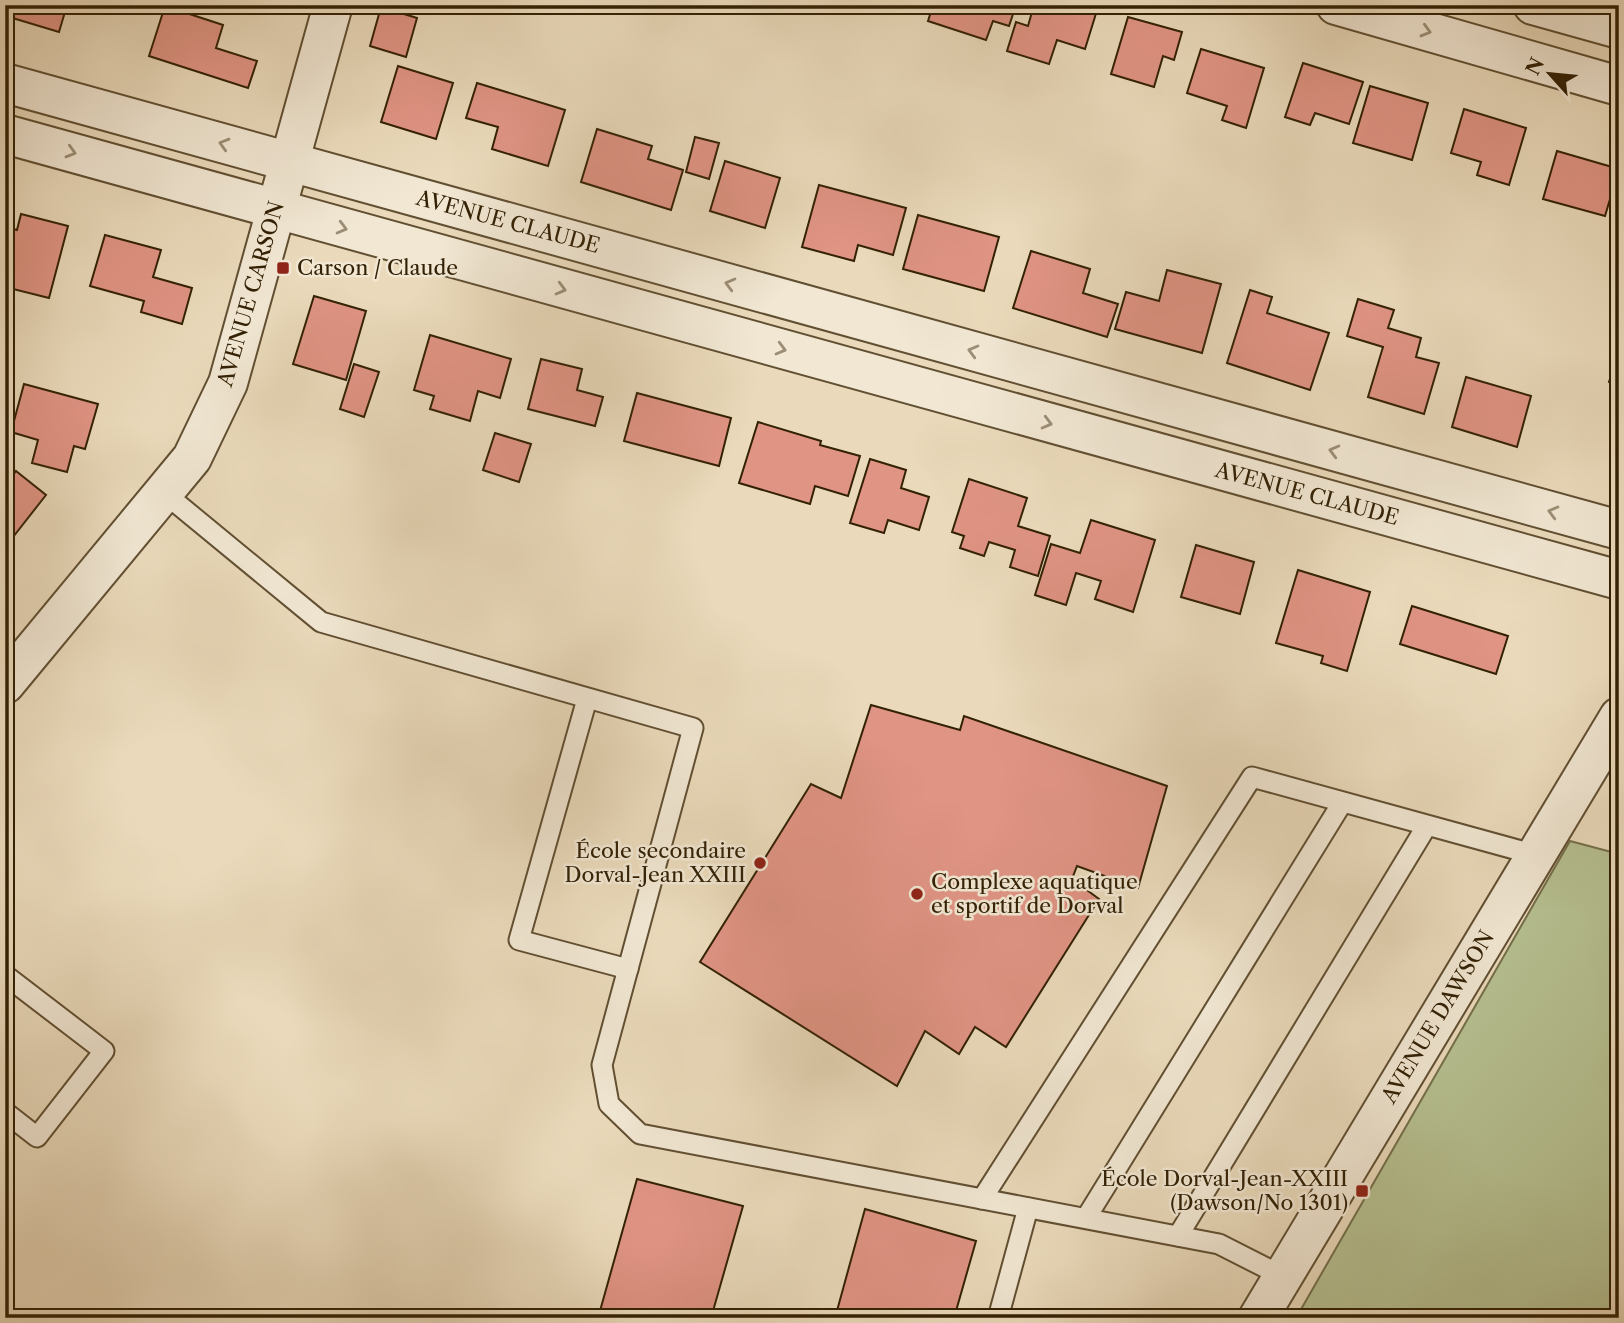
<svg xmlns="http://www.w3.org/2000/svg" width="1624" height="1323" viewBox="0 0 1624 1323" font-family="'Libre Caslon Text',serif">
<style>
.green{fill:#b6c091;stroke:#74704b;stroke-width:2}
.building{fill:#e09484;stroke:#332105;stroke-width:2}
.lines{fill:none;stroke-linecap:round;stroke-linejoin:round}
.service-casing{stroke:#614f32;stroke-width:23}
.minor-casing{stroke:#614f32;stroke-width:42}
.service{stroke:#f1e7d3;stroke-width:19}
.minor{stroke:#f1e7d3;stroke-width:38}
.oneway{stroke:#9c8e76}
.poi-dot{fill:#8f2418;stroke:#f1e7d3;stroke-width:2.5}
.labels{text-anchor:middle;stroke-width:5;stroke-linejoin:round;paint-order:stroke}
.street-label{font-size:21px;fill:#332105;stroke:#f1e7d3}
.poi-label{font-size:21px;fill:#332105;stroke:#f1e7d3;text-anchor:start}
</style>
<rect width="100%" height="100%" fill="#eadabb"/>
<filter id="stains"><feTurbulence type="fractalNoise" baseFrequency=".00286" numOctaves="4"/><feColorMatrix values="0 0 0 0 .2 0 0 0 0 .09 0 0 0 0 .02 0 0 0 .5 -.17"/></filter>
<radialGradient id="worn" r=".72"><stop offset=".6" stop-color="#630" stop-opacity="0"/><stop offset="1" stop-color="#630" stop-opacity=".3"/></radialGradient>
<!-- green -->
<path class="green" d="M 1570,841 L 1619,854 L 1619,1318 L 1296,1318 Z"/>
<!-- building -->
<g class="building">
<path d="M 10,5 L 67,5 L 59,32 L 6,16 Z"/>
<path d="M 873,5 L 901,5 L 899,12 Z"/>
<path d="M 933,5 L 1016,5 L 1009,26 L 993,21 L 986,40 L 928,21 Z"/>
<path d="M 1034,5 L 1098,7 L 1085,49 L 1057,40 L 1049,64 L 1007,51 L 1016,22 L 1028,26 Z"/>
<path d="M 165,6 L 223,25 L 216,48 L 257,61 L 248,88 L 149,56 Z"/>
<path d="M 381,7 L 417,18 L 406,57 L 370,46 Z"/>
<path d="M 1128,17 L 1182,32 L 1174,60 L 1163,56 L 1154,87 L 1111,74 Z"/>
<path d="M 1201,49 L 1264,68 L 1246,128 L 1222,120 L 1227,106 L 1187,93 Z"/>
<path d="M 1303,63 L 1363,82 L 1349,124 L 1315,113 L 1310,125 L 1285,117 Z"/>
<path d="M 398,66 L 453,83 L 436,139 L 381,122 Z"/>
<path d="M 477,83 L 565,110 L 548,166 L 492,149 L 498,127 L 466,118 Z"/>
<path d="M 1370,86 L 1428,103 L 1412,160 L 1353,143 Z"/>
<path d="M 1464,109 L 1526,128 L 1509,185 L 1477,175 L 1481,162 L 1451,153 Z"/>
<path d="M 597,129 L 652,146 L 648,159 L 683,170 L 671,210 L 581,182 Z"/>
<path d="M 695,137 L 719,143 L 709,179 L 686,172 Z"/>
<path d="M 1557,151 L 1619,169 L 1605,216 L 1543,199 Z"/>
<path d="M 725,161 L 780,178 L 765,228 L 710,211 Z"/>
<path d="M 819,185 L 906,208 L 893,255 L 858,245 L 854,261 L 802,247 Z"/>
<path d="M 21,214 L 68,226 L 49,298 L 5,287 L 5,227 L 17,230 Z"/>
<path d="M 918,215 L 999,237 L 984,291 L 903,269 Z"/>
<path d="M 105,235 L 161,250 L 153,277 L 192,288 L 182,324 L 141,312 L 144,301 L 90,286 Z"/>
<path d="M 1031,251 L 1090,269 L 1083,293 L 1118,304 L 1107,337 L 1013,308 Z"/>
<path d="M 1167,270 L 1221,284 L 1202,353 L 1115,329 L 1126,292 L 1159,301 Z"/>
<path d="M 1250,290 L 1272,297 L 1267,313 L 1329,333 L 1310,390 L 1227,363 Z"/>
<path d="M 314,296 L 366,311 L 346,380 L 293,364 Z"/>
<path d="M 1358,299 L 1394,310 L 1388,328 L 1421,338 L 1416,357 L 1439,363 L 1424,414 L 1368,397 L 1383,347 L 1347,336 Z"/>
<path d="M 430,335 L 511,359 L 500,398 L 478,391 L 470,421 L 430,409 L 434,396 L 414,390 Z"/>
<path d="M 1619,353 L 1619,386 L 1609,382 Z"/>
<path d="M 541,359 L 582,369 L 577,390 L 603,397 L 595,426 L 528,409 Z"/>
<path d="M 354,364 L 379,372 L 364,417 L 340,409 Z"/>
<path d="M 1466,377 L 1531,396 L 1517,447 L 1452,427 Z"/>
<path d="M 24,384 L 98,404 L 85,449 L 74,446 L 67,472 L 32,463 L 38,440 L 11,432 Z"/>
<path d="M 637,393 L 731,418 L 719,466 L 624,441 Z"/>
<path d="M 758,422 L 821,441 L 820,445 L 860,456 L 848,496 L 815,486 L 810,504 L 739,483 Z"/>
<path d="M 495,433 L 531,444 L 519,482 L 483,470 Z"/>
<path d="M 870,459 L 906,470 L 901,488 L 929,497 L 919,530 L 888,520 L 884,533 L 850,523 Z"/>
<path d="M 16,471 L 46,495 L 6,546 L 5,484 Z"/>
<path d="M 969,479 L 1027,498 L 1018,526 L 1050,536 L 1038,576 L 1010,567 L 1015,550 L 989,542 L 984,556 L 960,548 L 964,536 L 952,532 Z"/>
<path d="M 1091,520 L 1155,540 L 1133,612 L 1095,599 L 1101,581 L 1076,573 L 1066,605 L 1035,595 L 1051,544 L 1080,553 Z"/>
<path d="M 1196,545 L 1254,562 L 1240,614 L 1181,597 Z"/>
<path d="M 1298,570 L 1370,592 L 1347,671 L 1321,663 L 1323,656 L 1276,643 Z"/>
<path d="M 1412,606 L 1508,636 L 1496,674 L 1400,644 Z"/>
<path d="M 871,705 L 960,730 L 964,716 L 1167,786 L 1138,888 L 1077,866 L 1072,879 L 1099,899 L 1006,1047 L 975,1027 L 959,1054 L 925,1031 L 897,1086 L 700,962 L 811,784 L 841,798 Z"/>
<path d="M 637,1179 L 743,1206 L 711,1318 L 598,1318 Z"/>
<path d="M 865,1209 L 976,1241 L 954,1318 L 835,1318 Z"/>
</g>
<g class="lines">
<defs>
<g id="service">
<path d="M 163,492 L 321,622 L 693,728 L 602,1065 L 609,1104 L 640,1134 L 1219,1244 L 1282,1276"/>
<path d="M 587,699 L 519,940 L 628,969"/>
<path d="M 5,975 L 104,1051 L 37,1137 L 5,1112"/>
<path d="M 982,1199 L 1252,777 L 1536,855"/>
<path d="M 1086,1218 L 1342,803"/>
<path d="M 1178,1236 L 1426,827"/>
<path d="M 998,1318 L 1028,1208"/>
</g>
<g id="minor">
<path d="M 1336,5 L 1619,86"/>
<path d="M 1533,5 L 1619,29"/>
<path d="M 5,83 L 1619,530"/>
<path d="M 5,134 L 1619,580"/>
<path d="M 5,684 L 192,458 L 228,383 L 333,5"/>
<path d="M 1258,1318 L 1619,717"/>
</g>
</defs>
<!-- service casing -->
<use href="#service" class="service-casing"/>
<!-- minor casing -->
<use href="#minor" class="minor-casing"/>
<!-- service -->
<use href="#service" class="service"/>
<!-- minor -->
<use href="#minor" class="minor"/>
</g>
<!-- one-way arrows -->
<defs><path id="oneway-chevron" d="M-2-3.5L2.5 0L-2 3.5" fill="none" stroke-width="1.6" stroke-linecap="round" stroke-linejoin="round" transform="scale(1.75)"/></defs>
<g class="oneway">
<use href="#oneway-chevron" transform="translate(1426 31) rotate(16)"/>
<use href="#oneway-chevron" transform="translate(224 144) rotate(-164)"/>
<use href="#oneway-chevron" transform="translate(71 152) rotate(16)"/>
<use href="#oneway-chevron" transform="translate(342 228) rotate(15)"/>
<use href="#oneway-chevron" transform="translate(730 284) rotate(-165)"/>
<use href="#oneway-chevron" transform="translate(561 289) rotate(15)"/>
<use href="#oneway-chevron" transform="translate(781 349) rotate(15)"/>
<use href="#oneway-chevron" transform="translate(973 351) rotate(-165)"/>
<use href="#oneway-chevron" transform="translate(1047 423) rotate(15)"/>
<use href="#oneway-chevron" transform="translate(1334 451) rotate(-165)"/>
<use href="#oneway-chevron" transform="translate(1553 512) rotate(-165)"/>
</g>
<!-- markers -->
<g class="poi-dot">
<rect x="276" y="261" width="14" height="14" rx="3.5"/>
<circle cx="760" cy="863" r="7"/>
<circle cx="917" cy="894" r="7"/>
<rect x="1355" y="1184" width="14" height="14" rx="3.5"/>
</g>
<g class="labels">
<!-- street labels -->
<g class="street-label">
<text transform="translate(508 222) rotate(15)" y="7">AVENUE CLAUDE</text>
<text transform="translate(251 294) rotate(-74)" y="7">AVENUE CARSON</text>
<text transform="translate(1307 494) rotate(15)" y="7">AVENUE CLAUDE</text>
<text transform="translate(1438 1017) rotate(-59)" y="7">AVENUE DAWSON</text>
</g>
<!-- poi labels -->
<g class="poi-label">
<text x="297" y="275">Carson / Claude</text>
<text x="746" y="858" text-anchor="end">École secondaire<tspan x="746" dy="24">Dorval-Jean XXIII</tspan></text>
<text x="931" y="889">Complexe aquatique<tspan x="931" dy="24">et sportif de Dorval</tspan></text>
<text x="1348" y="1186" text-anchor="end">École Dorval-Jean-XXIII<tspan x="1348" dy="24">(Dawson/No 1301)</tspan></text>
</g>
</g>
<!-- margin -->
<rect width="1624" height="1323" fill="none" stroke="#eadabb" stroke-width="28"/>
<rect x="7" y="7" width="1610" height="1309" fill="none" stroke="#332105" stroke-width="3.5"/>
<rect x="14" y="14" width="1596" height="1295" fill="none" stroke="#332105" stroke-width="2"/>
<!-- north arrow -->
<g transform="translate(1550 74) rotate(297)" stroke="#f1e7d3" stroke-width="5" paint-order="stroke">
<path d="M0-5L12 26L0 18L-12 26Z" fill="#332105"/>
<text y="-10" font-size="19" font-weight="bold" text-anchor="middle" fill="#332105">N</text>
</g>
<rect width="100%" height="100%" filter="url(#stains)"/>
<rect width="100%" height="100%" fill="url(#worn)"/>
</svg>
